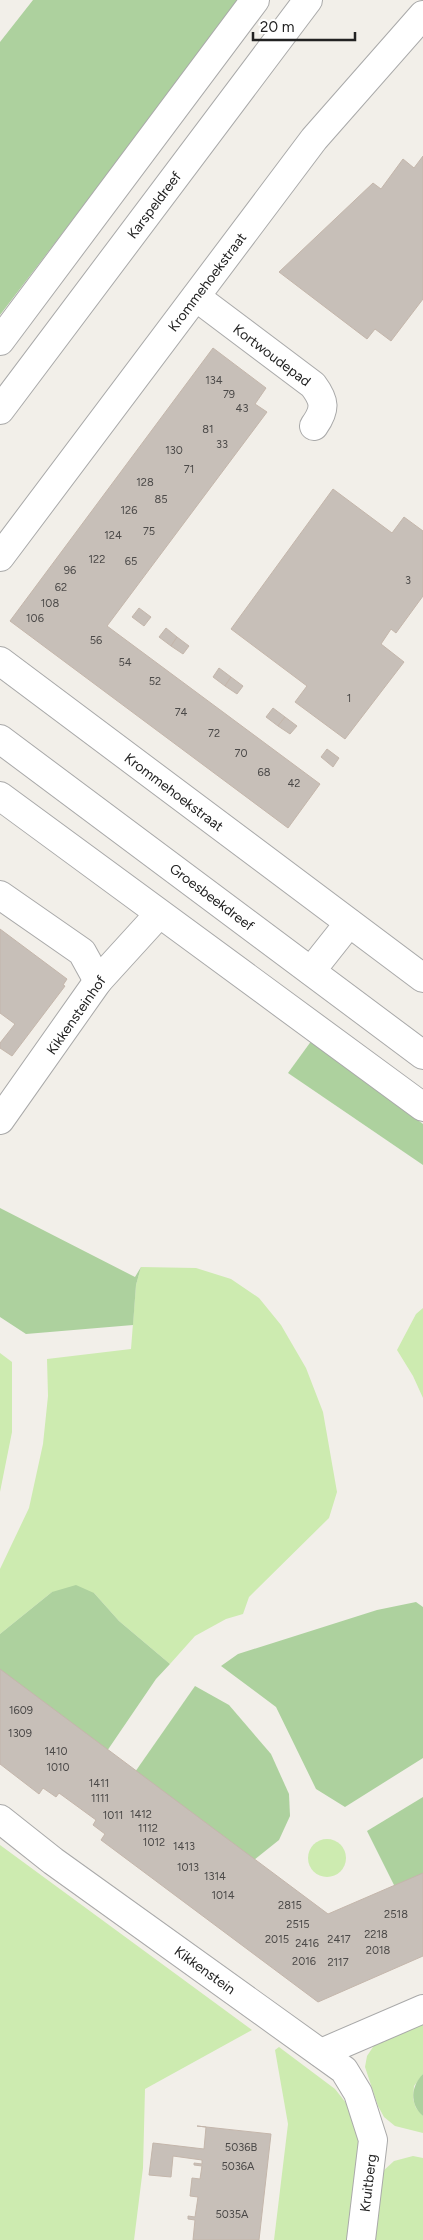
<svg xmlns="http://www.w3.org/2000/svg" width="423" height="2240" viewBox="0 0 423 2240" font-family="Figtree,sans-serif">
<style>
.grass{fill:#cdebb0}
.forest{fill:#add19e}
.building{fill:#c7bfb8;stroke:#c4b6ab}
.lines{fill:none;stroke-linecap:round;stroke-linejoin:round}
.minor-casing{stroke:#a9a9a9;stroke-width:30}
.minor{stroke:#fff;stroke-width:28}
.labels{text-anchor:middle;stroke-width:5;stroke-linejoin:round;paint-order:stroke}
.number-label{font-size:11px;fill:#4b4948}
.street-label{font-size:14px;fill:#222;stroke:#fff}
</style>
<rect width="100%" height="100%" fill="#f2efe9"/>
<!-- grass -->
<g class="grass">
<path d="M 141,1267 L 196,1268 L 231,1279 L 259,1298 L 281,1325 L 306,1368 L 323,1412 L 337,1492 L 329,1518 L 249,1597 L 243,1614 L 226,1619 L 195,1636 L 170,1664 L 119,1621 L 94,1593 L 52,1592 L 0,1634 L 0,1569 L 29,1508 L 43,1444 L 48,1396 L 47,1359 L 131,1349 L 136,1285 Z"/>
<path d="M 423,1308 L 423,1398 L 413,1376 L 397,1350 L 416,1314 Z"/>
<path d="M 0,1353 L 12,1362 L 12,1432 L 0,1492 Z"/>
<circle cx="327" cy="1858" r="19"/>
<path d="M 0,1845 L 252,2030 L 145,2089 L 143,2168 L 134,2240 L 0,2240 Z"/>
<path d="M 423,2021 L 423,2074 L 414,2086 L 413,2099 L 416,2108 L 423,2116 L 423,2133 L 395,2126 L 384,2117 L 378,2106 L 365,2067 L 367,2056 L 375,2044 Z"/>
<path d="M 279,2047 L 335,2089 L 350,2108 L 359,2141 L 347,2240 L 274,2240 L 288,2124 L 275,2050 Z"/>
<path d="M 413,2156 L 423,2158 L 423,2240 L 368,2240 L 381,2173 L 394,2161 Z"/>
</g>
<!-- forest -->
<g class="forest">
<path d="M 33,0 L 244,0 L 112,168 L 0,315 L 0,42 Z"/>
<path d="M 312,1040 L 423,1124 L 423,1165 L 288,1073 Z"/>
<path d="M 0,1208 L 135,1277 L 141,1267 L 136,1285 L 133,1325 L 26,1334 L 0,1317 Z"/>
<path d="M 76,1585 L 94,1593 L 119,1621 L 170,1664 L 156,1679 L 107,1751 L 0,1672 L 0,1634 L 52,1592 Z"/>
<path d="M 416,1602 L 423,1607 L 423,1758 L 345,1807 L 316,1789 L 276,1707 L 221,1666 L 238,1654 L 377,1610 Z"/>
<path d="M 195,1686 L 229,1705 L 271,1754 L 289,1794 L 290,1816 L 279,1840 L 254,1860 L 135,1772 Z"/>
<path d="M 423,1797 L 423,1884 L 399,1895 L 367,1831 Z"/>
<path d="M 423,2074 L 423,2116 C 409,2104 411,2086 423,2074 Z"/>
</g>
<!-- building -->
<g class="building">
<path d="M 423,156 L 423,299 L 391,341 L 375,329 L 367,339 L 279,272 L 373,183 L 381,189 L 403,159 L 414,168 Z"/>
<path d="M 213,348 L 266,388 L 255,404 L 267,412 L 107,626 L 320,784 L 288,828 L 10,621 Z"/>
<path d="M 333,489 L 392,533 L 404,517 L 423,531 L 423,596 L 396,633 L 391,629 L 381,644 L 404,662 L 345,739 L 295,702 L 307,686 L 231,629 Z"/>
<path d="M 139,608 L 151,617 L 144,626 L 132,617 Z"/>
<path d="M 166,628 L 177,637 L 171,646 L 159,637 Z"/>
<path d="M 177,637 L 189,646 L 183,654 L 171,646 Z"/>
<path d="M 219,668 L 231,677 L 225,686 L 213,677 Z"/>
<path d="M 231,677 L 243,686 L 237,694 L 225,686 Z"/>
<path d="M 273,708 L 285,717 L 278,726 L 266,717 Z"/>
<path d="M 285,717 L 297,726 L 290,734 L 278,726 Z"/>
<path d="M 327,749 L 339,758 L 333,767 L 321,757 Z"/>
<path d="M 0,929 L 67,979 L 63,985 L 65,986 L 12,1056 L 0,1048 L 0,1043 L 15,1024 L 0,1013 Z"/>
<path d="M 0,1669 L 328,1914 L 423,1873 L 423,1956 L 318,2002 L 101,1840 L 105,1834 L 93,1825 L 96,1820 L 59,1793 L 56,1797 L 43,1788 L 39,1794 L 0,1764 Z"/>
<path d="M 197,2126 L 271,2134 L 259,2240 L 193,2240 L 195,2220 L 188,2219 L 188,2216 L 195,2217 L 198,2197 L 190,2196 L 192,2178 L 200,2179 L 202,2166 L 194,2165 L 194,2163 L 202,2164 L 202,2160 L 173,2156 L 171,2177 L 149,2175 L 153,2143 L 204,2149 L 206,2127 Z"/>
</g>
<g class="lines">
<defs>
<g id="minor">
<path d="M 196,297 L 313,385 C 325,401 326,409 314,426"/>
<path d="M 0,341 L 255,0"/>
<path d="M 0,410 L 308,0"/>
<path d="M 0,557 L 314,139 L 423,15"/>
<path d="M 0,661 L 423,978"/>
<path d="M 0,739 L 423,1055"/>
<path d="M 0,796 L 423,1107"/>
<path d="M 0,895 L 82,952 L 98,981"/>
<path d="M 311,971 L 349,923"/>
<path d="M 0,1120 L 98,981 L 159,914"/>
<path d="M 0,1819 L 53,1861 L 344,2070 L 358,2093 L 373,2140 L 361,2240"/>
<path d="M 321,2053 L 423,2009"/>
</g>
</defs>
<!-- minor casing -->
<use href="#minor" class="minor-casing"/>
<!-- minor -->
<use href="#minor" class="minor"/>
</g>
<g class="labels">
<!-- number labels -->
<g class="number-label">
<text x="214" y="384">134</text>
<text x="229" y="398">79</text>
<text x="242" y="412">43</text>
<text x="208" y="433">81</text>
<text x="222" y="448">33</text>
<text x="174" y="454">130</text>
<text x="189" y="473">71</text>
<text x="145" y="486">128</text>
<text x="161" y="503">85</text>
<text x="129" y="514">126</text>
<text x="149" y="535">75</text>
<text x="113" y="539">124</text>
<text x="97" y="563">122</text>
<text x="131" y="565">65</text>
<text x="70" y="574">96</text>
<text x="408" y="584">3</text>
<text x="61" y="591">62</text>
<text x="50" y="607">108</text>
<text x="35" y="622">106</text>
<text x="96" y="644">56</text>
<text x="125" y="666">54</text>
<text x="155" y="685">52</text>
<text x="349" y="702">1</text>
<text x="181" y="716">74</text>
<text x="214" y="737">72</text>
<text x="241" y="757">70</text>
<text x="264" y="776">68</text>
<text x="294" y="787">42</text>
<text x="21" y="1714">1609</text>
<text x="20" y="1737">1309</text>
<text x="56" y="1755">1410</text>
<text x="58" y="1771">1010</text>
<text x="99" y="1787">1411</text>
<text x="100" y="1802">1111</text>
<text x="141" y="1818">1412</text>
<text x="113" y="1819">1011</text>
<text x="148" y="1832">1112</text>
<text x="154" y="1846">1012</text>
<text x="184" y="1850">1413</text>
<text x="188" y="1871">1013</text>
<text x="215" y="1880">1314</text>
<text x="223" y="1899">1014</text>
<text x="290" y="1909">2815</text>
<text x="396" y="1918">2518</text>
<text x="298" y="1928">2515</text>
<text x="376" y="1938">2218</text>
<text x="277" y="1943">2015</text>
<text x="339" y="1943">2417</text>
<text x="307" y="1947">2416</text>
<text x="378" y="1954">2018</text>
<text x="304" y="1965">2016</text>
<text x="338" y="1966">2117</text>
<text x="241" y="2151">5036B</text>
<text x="238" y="2170">5036A</text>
<text x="232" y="2218">5035A</text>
</g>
<!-- street labels -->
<g class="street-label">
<text transform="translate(154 205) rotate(-53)" y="5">Karspeldreef</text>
<text transform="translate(207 282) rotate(-53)" y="5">Krommehoekstraat</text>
<text transform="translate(272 355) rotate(37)" y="5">Kortwoudepad</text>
<text transform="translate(174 792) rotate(37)" y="5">Krommehoekstraat</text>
<text transform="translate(212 897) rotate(37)" y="5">Groesbeekdreef</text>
<text transform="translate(76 1015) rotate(-55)" y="5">Kikkensteinhof</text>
<text transform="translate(205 1970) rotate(36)" y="5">Kikkenstein</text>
<text transform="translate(368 2183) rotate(-83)" y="5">Kruitberg</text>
</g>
</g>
<!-- scale -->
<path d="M253 32v8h102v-8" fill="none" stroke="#222222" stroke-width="2.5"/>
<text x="260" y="32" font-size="15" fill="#222222" stroke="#ffffff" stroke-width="4" paint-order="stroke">20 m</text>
</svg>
